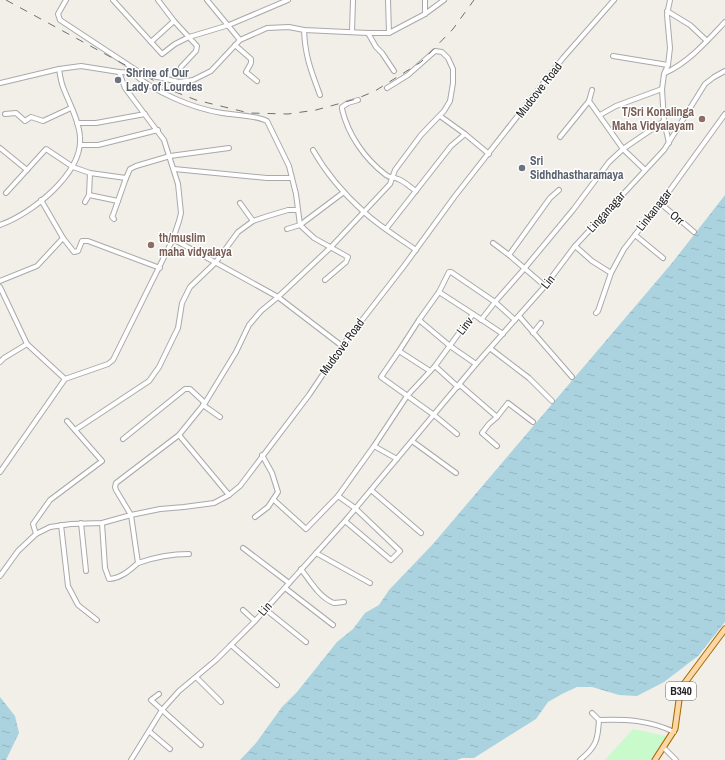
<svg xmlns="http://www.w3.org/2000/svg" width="725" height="760" viewBox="0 0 725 760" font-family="'Archivo Narrow',sans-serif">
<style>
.park{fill:#c8facc}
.water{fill:url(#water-ripples)}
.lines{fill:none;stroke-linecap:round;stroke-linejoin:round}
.minor-casing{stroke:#a9a9a9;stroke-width:6}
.major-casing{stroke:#a06b00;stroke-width:7}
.minor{stroke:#fff;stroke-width:4}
.major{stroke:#fcd6a4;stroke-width:5}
.rail{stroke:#707070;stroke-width:1;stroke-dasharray:8 8;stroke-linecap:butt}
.worship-dot{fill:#6b7280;stroke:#fff;stroke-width:1.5}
.education-dot{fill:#8d6e63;stroke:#fff;stroke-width:1.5}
.labels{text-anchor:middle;stroke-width:3;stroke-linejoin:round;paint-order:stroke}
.shield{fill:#fff;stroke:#646464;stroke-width:1}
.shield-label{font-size:11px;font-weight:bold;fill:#222}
.worship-label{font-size:12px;font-weight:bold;fill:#5b616d;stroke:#fff;text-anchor:start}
.street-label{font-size:12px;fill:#222;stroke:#fff}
.education-label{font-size:12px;font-weight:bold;fill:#785e54;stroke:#fff;text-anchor:end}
</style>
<defs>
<pattern id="water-ripples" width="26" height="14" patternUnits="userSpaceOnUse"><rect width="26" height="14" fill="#aad3df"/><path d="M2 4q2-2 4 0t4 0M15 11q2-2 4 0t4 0" fill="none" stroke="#92b5bf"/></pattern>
</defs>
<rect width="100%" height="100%" fill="#f2efe9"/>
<!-- park -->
<path class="park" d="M 633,729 L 666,736 L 650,760 L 605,760 Z"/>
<!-- water -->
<g class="water">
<path d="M 725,195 L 725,622 L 698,656 L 664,682 L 637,696 L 619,695 L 592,687 L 577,687 L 562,694 L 548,702 L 536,719 L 474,758 L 462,758 L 457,760 L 240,760 L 256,743 L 282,707 L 297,692 L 337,642 L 353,629 L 365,613 L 379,605 L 389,590 L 433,544 L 672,263 Z"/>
<path d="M 0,697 L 15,716 L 19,733 L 6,760 L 0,760 Z"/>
</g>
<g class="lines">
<defs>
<g id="minor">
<path d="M 66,0 L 58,14 L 60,20 L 139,72"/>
<path d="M 113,0 L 162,54 L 175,44 L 189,37 L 229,25 L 288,0"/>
<path d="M 158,0 L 174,21 L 197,46 L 196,51 L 181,67"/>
<path d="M 207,0 L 240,40"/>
<path d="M 388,0 L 389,33"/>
<path d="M 425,0 L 425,14"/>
<path d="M 667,11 L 690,25 L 707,41"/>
<path d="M 304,30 C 305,56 311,71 320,95"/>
<path d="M 352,32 L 353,0"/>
<path d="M 368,33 L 376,47 L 382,53 L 394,71"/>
<path d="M 151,42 L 174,21"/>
<path d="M 235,45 L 251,59 L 251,63 L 246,72 L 257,81"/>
<path d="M 613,56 L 668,65"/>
<path d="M 131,72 C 155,92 191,108 222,113 C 235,115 255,115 267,121 L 289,166 L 296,194 L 300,225 L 314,238 L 348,257 L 346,262 L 325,280"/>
<path d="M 665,73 C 689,62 707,41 725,22"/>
<path d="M 0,83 L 59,69"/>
<path d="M 358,100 L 348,103 L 342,107 L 342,109 C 348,135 365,159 386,175 C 390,178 393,177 398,179 C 404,181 410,187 416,191"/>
<path d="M 589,101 L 623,149 L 645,170"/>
<path d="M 5,114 L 16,113 L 25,121 L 31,117 L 43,121 L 71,108"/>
<path d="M 600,115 L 616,106 L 662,89"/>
<path d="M 440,116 L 465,134 L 489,154"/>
<path d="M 77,123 L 96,123 L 145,114"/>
<path d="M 560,137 L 589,101 L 592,90"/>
<path d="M 669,143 L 664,121 L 662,89 L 664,74 L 668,65 L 670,48 L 667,15 L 670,0"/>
<path d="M 80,145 L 98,145 L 158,130"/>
<path d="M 0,148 L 27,170"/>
<path d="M 313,150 C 326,173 344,194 364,212 C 379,226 399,238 416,250"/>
<path d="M 174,169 L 267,178 L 291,178"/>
<path d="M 6,193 L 46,149 L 73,167 L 90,173 L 126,178"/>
<path d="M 89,195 L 118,201"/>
<path d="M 41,200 L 63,238 L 74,252 L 78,251 L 82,241 L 88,241 L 160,268"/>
<path d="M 85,202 L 89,195 L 90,173"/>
<path d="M 240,203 L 253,221"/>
<path d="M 660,203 L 694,232"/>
<path d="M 114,219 L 112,217 L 113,215 L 126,178 L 130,169 L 136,166 L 170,156 L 229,148"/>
<path d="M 0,225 C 31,214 83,174 80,137 C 79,120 69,103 63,87 C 61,82 60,75 59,69 L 81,66 L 119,72 L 140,73 L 179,82 L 193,80 L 211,71 L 240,40 L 267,28 L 289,27 L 304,30 L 368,33 L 389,33 L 425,14 L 444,0"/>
<path d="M 287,229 L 300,225 L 344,192"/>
<path d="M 386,229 L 451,146 L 465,134"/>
<path d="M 635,235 L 663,258"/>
<path d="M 173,239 L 278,297 L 342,346"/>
<path d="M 493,243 L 509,255"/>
<path d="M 575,246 L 592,261 L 611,273"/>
<path d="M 0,281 L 37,266 L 63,238"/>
<path d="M 545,286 L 509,255 L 550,198 L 559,190"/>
<path d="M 0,287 L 27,344 L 65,379"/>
<path d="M 439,292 L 449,272 L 451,272 L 495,302 L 481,320"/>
<path d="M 596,313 L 598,311 L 611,273 L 624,249 L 670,190 L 725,114"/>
<path d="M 519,316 L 572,377"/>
<path d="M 419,320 L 439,292 L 473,314"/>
<path d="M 515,320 L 495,302 L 524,269 L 573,210 L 609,162 L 623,149 L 664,121"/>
<path d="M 533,333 L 541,323"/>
<path d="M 491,349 L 529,378 L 552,401"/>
<path d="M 399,351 L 430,371"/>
<path d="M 0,362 L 4,358 L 27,344"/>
<path d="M 435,366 L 458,387"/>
<path d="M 460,385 L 497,417 L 489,424 L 482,433 L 497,446"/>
<path d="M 203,405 L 220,417"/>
<path d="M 497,417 L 508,403 L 533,422"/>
<path d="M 75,430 L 149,381 L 159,367 L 178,328 L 182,303 L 190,287 L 216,262 L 238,232 L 253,221 L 268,216 L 288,210 L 298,210"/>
<path d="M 457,434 L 434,415 L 381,377 L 399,351 L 419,320 L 450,346 L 476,364"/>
<path d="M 179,435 L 229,495"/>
<path d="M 123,439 L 185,389 L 190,389 L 205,403"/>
<path d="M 412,441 L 456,473"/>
<path d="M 397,459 L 374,446 L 407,396 L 435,366 L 473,314 L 503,334"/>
<path d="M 0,472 L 65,379 L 108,364 L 113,360 L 173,239 L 179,221 L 181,213 L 178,184 L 164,140 L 125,88 L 119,72"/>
<path d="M 371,490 L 421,533"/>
<path d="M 338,496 L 355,508 L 400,551 L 391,560 L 345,521"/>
<path d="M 274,500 L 306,529 L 338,496 L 374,446"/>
<path d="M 255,517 L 268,507 L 278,492 L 272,473 L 262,455"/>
<path d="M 81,523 L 86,571"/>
<path d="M 102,523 L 105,568 L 109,579 C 121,578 129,571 138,563"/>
<path d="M 61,525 L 68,586 L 78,605 L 97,620"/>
<path d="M 36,534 L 33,524 L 50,500 L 102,461 L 67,421"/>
<path d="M 243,548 L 289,583"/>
<path d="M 316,553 L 370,583"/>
<path d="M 189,554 C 171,554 155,557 138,563 L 131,515 L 116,490 L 115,487 L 116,483 L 179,435 L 205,403 L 236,352 L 249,325 L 261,311 L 278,297 L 331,247 L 390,184 L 395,170 L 421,135 L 444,111 L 450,101 L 453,83 L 453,69 L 448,58 L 442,52 L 435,51 L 408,75 L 387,88"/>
<path d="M 301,569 C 310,581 320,598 334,603 C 337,603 341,602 344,602"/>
<path d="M 0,576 L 18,551 L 36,534 L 50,527 L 71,524 L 102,523 L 131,515 L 160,509 L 184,507 L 214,503 L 229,495 L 240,486 L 309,395 L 342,346 L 404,266 L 455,196 L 563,58 L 614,0"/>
<path d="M 285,588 L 333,625"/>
<path d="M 265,609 L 306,642"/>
<path d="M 243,610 L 255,621"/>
<path d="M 231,645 L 277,685"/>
<path d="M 196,677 L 221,702"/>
<path d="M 159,694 L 151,700 L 201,745"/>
<path d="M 592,713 L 599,720 C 625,719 650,720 674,732"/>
<path d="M 150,732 L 170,749"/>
<path d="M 664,748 L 676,760"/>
<path d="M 131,760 L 162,710 L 179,691 L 216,660 L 255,621 L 345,521 L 476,364 L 545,286 L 575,246 L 664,150 L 705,84 L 714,77 L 725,71"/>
<path d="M 580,760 C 596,747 598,740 599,720"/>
</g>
<path id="major" d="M 655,760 L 675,729 L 680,693 L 684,684 L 725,629"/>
</defs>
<!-- minor casing -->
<use href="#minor" class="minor-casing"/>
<!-- major casing -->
<use href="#major" class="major-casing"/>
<!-- minor -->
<use href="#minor" class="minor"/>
<!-- major -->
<use href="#major" class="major"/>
<!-- rail -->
<path class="rail" d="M 6,0 L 173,91 L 196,100 L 249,113 L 288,114 L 316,110 L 356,99 L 375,91 L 421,62 L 453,29 L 474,0"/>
</g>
<!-- markers -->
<g class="worship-dot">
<circle cx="118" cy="80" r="4"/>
<circle cx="522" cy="168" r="4"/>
</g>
<g class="education-dot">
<circle cx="702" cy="119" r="4"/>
<circle cx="151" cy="245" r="4"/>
</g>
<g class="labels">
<!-- shield labels -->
<rect class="shield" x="666" y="682" width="30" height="18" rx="3"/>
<g class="shield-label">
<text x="681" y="695">B340</text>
</g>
<!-- worship labels -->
<g class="worship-label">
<text x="126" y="77">Shrine of Our<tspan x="126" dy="14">Lady of Lourdes</tspan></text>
<text x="530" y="165">Sri<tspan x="530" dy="14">Sidhdhastharamaya</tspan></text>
</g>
<!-- street labels -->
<g class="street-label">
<text transform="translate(539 90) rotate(-52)" y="4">Mudcove Road</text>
<text transform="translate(654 210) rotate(-52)" y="4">Linkanagar</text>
<text transform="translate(606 212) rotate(-48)" y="4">Linganagar</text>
<text transform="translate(677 218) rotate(40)" y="4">Orr</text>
<text transform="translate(548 282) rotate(-51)" y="4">Lin</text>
<text transform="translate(465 326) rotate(-53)" y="4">Linv</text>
<text transform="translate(342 347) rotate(-54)" y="4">Mudcove Road</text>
<text transform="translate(265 609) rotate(-49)" y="4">Lin</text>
</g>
<!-- education labels -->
<g class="education-label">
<text x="694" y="116">T/Sri Konalinga<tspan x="694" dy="14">Maha Vidyalayam</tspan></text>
<text x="159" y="242" text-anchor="start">th/muslim<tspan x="159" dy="14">maha vidyalaya</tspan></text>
</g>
</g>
</svg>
